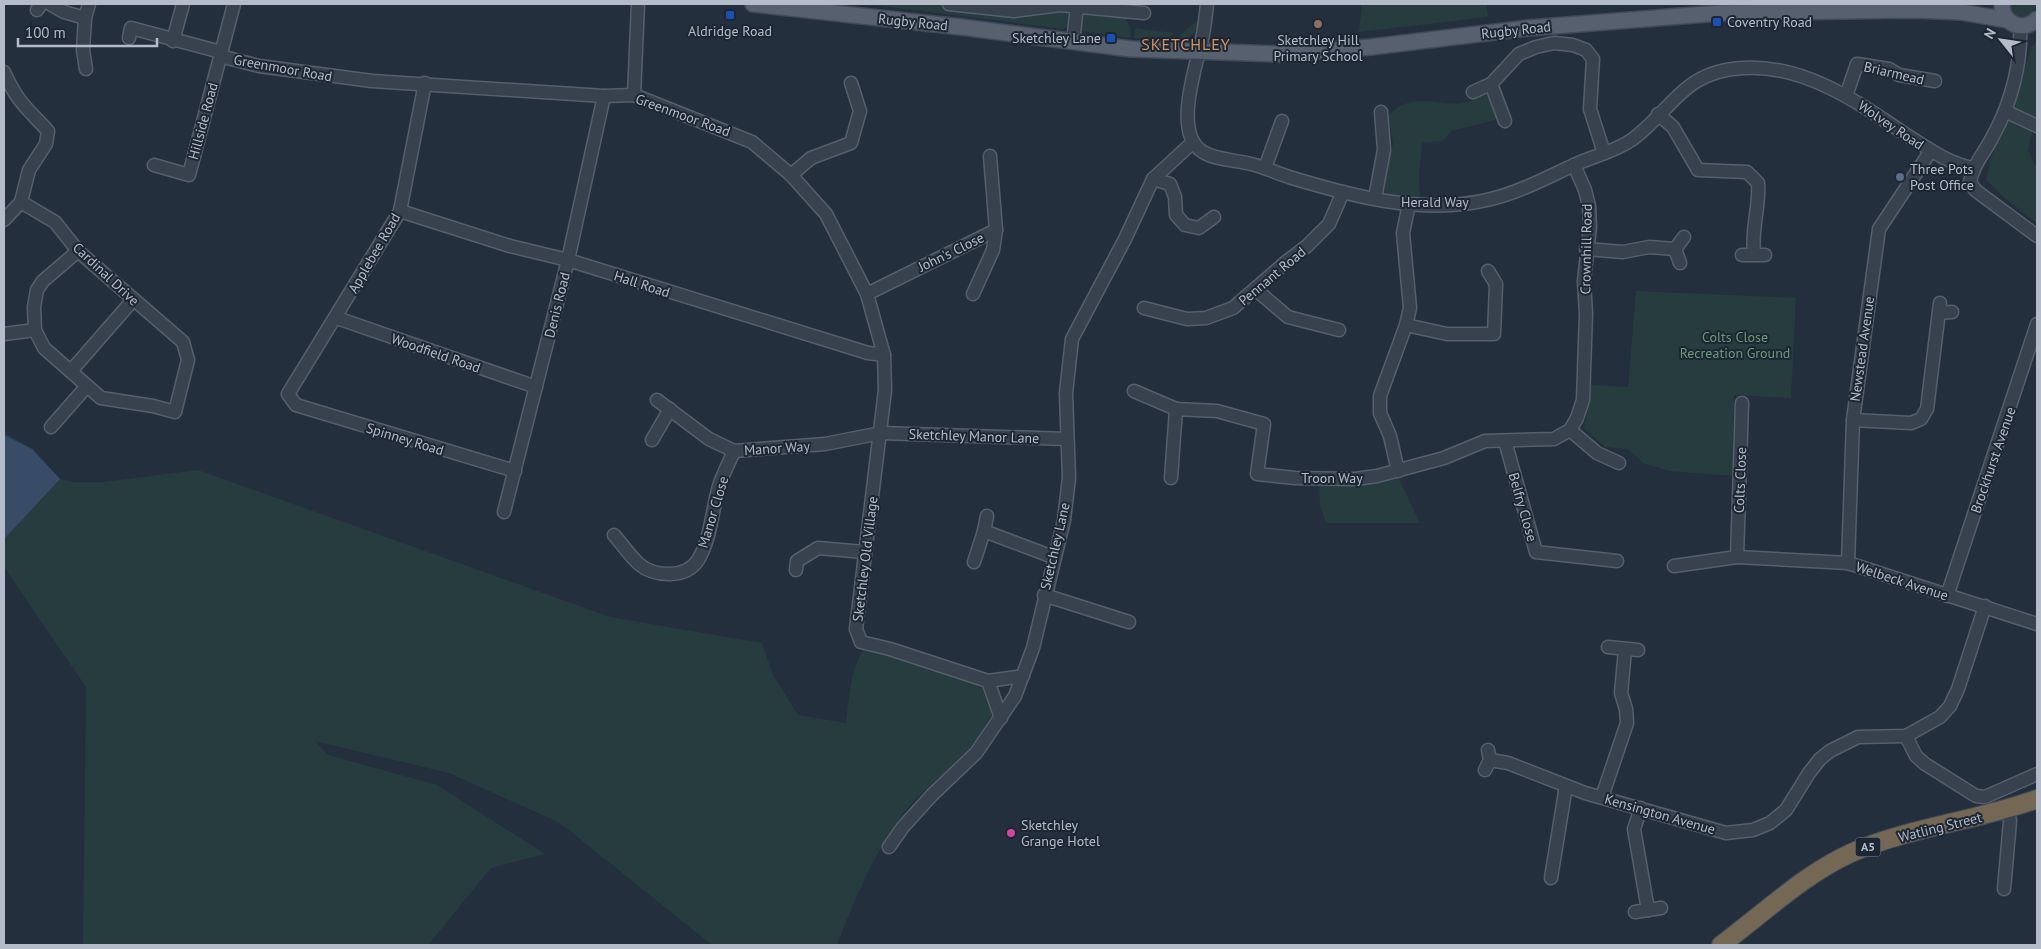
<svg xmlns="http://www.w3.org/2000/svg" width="2041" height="949" viewBox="0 0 2041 949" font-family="'PT Sans',sans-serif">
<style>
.green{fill:#263c3f}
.water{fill:#394c67}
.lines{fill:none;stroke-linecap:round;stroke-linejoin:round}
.minor-casing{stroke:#565f6c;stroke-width:15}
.major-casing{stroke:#414a57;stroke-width:18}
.highway-casing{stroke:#434c59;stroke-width:20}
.minor{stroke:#38414e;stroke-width:12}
.major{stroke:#56606e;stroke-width:15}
.highway{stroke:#746855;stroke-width:18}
.transit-dot{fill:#1a4fb4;stroke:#1d2633;stroke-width:2}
.education-dot{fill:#8d6e63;stroke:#1d2633;stroke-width:2}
.service-dot{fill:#5c6f8a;stroke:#1d2633;stroke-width:2}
.hotel-dot{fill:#d1479c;stroke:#1d2633;stroke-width:2}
.labels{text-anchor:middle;stroke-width:4;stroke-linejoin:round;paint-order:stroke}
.shield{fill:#1d2633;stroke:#878f9c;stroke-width:1}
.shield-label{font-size:12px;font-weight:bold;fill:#b4bcc9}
.street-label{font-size:14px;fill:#b4bcc9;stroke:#1d2633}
.poi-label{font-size:14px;fill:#b4bcc9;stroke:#1d2633;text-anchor:start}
.park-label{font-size:14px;fill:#6b9a76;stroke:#1d2633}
.quarter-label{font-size:16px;letter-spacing:1px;fill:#d59563;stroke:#1d2633}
</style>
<rect width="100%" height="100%" fill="#242f3e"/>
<!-- green -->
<g class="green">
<path d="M 865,4 L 936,4 L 1008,12 L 1067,10 L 1071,17 L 1069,26 L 1063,29 Z"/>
<path d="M 1362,4 L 1486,4 L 1488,17 L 1359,32 Z"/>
<path d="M 2007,4 L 2037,4 L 2037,5 L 2030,18 C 2016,18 2012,17 2007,4 Z"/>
<path d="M 1084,12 L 1124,16 L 1131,29 L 1130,38 L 1081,31 L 1079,28 L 1081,14 Z"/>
<path d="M 1199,19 C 1198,36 1184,42 1169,44 Z"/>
<path d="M 1135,28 L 1174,33 L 1165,41 L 1134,38 Z"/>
<path d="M 2037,41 L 2037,113 L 2028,150 L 2037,169 L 2037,223 L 2006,199 L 1986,180 L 1991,158 L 2023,76 L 2031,47 Z"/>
<path d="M 1486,95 L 1493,102 L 1499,119 L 1451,131 L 1443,141 L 1422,143 L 1419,177 L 1420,198 L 1389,195 L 1383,189 L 1393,143 L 1388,116 C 1412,89 1439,109 1468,102 C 1474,100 1480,97 1486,95 Z"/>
<path d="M 1636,291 L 1796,298 L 1791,398 L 1734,395 L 1733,476 L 1669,471 L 1643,463 L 1628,449 L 1605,447 L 1584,428 L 1589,404 L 1590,385 L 1628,387 Z"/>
<path d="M 4,432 L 32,449 L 60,479 L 74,482 L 103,482 L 198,470 L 610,617 L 762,643 L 773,675 L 798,715 L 846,723 C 849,699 850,670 864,649 C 905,654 947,670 982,688 L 992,715 C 984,726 977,740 968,750 C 947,773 921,790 902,815 C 874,853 854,901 837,945 L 712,945 L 560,823 L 449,773 L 315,741 L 328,755 L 437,785 L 545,854 L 491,868 L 428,945 L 83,945 L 86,687 L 4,567 Z"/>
<path d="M 1397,475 L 1420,523 L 1326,523 L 1320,505 L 1319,482 Z"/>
</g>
<!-- water -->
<path class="water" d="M 4,435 L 32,449 L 60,479 L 4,539 Z"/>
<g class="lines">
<defs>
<g id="minor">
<path d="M 50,4 L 64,12 L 85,18 L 89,4"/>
<path d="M 949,4 L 1014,11 L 1060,5 L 1144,13"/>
<path d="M 1207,4 C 1206,14 1205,24 1203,34 C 1198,62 1171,133 1203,152 C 1216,160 1236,160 1251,164 C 1264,167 1276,173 1289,177 C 1351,196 1425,216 1491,199 C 1520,192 1546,178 1574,165 C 1593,156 1615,152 1633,139 C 1673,109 1683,71 1743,68 C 1802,64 1855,100 1902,132 C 1926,147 1945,162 1972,168"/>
<path d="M 37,10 L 41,4"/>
<path d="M 85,18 L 83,50 L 86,69"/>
<path d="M 2020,26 C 2022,62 2011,103 1994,134 C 1986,151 1973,164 1970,182 L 1975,190 L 2037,236"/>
<path d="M 129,38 L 131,28 L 221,52"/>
<path d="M 173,41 L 183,4"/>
<path d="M 1073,42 L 1077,6"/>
<path d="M 220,56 L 259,66 L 372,81 L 604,96 L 634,95 L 752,142 L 791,175 L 826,214 L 867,294 L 884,355 L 885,390 L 856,629 L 861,642 L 890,649 L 988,681 L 1001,718"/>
<path d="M 4,72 C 18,103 26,107 48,131 L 46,144 L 29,170 L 21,202 L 55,222 L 78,251 L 183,342 L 188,360 L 175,412 L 153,406 L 101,398 L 44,348 L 35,330 L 34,307 L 37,290 L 43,281 L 78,251"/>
<path d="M 425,83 L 400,211 L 288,394 L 296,405 L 515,471"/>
<path d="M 1491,84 L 1505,121"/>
<path d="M 1473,92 L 1491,84 L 1519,54 L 1536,47 L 1554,43 L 1573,45 L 1586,50 L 1593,59 L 1590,109 L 1604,153"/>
<path d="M 634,95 L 638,4"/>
<path d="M 1846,96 L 1857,64 L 1889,69 L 1899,75 L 1935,81"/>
<path d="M 2005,111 L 2037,126"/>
<path d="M 1658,114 L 1673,127 L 1698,170 L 1747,172 L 1758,183 C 1760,207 1751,227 1754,254"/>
<path d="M 154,165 L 189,175 L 234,4"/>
<path d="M 1265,168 L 1282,121"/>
<path d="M 791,175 L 811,158 L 851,143 L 860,111 L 851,83"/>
<path d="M 1153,179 L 1170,184 L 1175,197 L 1176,215 L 1185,225 L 1199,228 L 1214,217"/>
<path d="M 1375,198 L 1384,150 L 1381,112"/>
<path d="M 400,211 L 510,246 L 568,260 L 868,353 L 884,355"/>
<path d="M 4,220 L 21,202"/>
<path d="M 1586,249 L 1623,252 L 1649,247 L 1675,249 L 1684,237"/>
<path d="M 1675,249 L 1680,263"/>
<path d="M 1742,255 L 1765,255"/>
<path d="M 1255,289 L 1288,317 L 1339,330"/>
<path d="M 867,294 L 996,230 L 990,156"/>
<path d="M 973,294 L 993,250 L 996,230"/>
<path d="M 1144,308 L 1187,319 L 1206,318 L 1233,308 L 1286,262 L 1307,246 L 1329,224 L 1343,192"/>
<path d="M 1939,313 L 1952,312"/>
<path d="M 337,318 L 536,387"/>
<path d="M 1406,325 L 1447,334 L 1494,334 L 1496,284 L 1488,271"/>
<path d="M 4,334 L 35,330"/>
<path d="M 71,371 L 133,300"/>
<path d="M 1134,391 L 1176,409"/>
<path d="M 657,400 L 709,439 L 734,451 L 825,444 L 881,433 L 1067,439"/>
<path d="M 1853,420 L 1911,423 L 1921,419 L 1927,409 L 1940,303"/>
<path d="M 51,427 L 87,386"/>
<path d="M 1570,430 L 1597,453 L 1619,463"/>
<path d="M 652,440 L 670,409"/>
<path d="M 1505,441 L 1536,552 L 1617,561"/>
<path d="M 1398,471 L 1390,436 L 1380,413 L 1380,396 L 1406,325 L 1410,308 L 1403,233 L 1409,204"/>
<path d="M 1171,478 L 1176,409 L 1217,411 L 1264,424 L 1257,474 L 1295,478 L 1355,479 L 1377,476 L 1444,458 L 1485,441 L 1554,439 L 1570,430 L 1577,418 L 1583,400 L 1586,314 L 1584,281 L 1590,227 L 1589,206 L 1585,190 L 1574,165"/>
<path d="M 504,512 L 568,260 L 604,96"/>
<path d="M 984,531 L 987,516"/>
<path d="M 614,535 C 622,544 630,556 639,564 C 654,577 686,579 698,560 C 711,539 712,510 719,486 C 723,474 729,463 734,451"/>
<path d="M 1737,557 L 1742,403"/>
<path d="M 974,562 L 984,531 L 1053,557"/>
<path d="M 1848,563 L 1853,420 L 1879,229 L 1930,152"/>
<path d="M 1674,566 L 1737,557 L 1848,563 L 2037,624"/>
<path d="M 796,570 L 797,561 L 818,548 L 864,552"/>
<path d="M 1044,595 L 1129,622"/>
<path d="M 1947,596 L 2037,324"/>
<path d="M 1608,647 L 1638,650"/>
<path d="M 988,681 L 1023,676"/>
<path d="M 1906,736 L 1916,756 L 1925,764 L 1976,796 L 1985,797 L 2037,774"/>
<path d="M 1490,760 L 1508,763 L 1585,793 L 1726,833 L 1753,830 L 1770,823 L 1786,810 L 1809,773 L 1820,759 L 1830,751 L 1858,737 L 1906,736 L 1940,717 L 1950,706 L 1958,689 L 1985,606"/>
<path d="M 1485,770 L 1490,760 L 1488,750"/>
<path d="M 1602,797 L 1627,723 L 1626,709 L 1621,693 L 1625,650"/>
<path d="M 1641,808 L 1634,829 L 1648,910"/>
<path d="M 889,847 L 903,827 L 932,795 L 976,753 L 1015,696 L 1033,648 L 1064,520 L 1069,478 L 1066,393 L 1072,339 L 1125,239 L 1153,179 L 1193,142"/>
<path d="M 1551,878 L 1566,786"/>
<path d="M 2004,889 L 2010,821 L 2008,810"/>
<path d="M 1635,912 L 1661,908"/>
</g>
<g id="major">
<path d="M 753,4 L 961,27 L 1131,49 L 1280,54 L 1371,47 L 1528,28 L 1720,13 L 1914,10 L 1961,12 L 2007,20"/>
<path d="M 2002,4 C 2002,24 2023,33 2037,19"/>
</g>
<path id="highway" d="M 1721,945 C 1764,913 1803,875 1851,853 C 1910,827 1977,821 2037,799"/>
</defs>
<!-- minor casing -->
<use href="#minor" class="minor-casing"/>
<!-- major casing -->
<use href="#major" class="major-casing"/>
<!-- highway casing -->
<use href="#highway" class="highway-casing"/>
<!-- minor -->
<use href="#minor" class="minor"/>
<!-- major -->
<use href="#major" class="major"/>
<!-- highway -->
<use href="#highway" class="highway"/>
</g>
<!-- markers -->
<g class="transit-dot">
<rect x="725" y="10" width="10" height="10" rx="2.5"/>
<rect x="1712" y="17" width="10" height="10" rx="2.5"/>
<rect x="1106" y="33" width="10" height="10" rx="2.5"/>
</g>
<circle class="education-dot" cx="1318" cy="24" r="5"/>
<circle class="service-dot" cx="1900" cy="177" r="5"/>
<circle class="hotel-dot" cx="1011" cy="833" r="5"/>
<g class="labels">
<!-- shield labels -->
<rect class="shield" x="1855.5" y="837.5" width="25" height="19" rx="4"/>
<g class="shield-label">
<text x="1868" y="851">A5</text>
</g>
<!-- street labels -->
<g class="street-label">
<text transform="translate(913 22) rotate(6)" y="5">Rugby Road</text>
<text transform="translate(1516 30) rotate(-6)" y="5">Rugby Road</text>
<text transform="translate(283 68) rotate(10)" y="5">Greenmoor Road</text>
<text transform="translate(1894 73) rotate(13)" y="5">Briarmead</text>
<text transform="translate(683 115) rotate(20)" y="5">Greenmoor Road</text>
<text transform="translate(203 121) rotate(-75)" y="5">Hillside Road</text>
<text transform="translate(1891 125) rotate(34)" y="5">Wolvey Road</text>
<text x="1435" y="207">Herald Way</text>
<text transform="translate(1586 249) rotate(-89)" y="5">Crownhill Road</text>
<text transform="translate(951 252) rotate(-26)" y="5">John's Close</text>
<text transform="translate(374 253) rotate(-60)" y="5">Applebee Road</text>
<text transform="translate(106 274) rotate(43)" y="5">Cardinal Drive</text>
<text transform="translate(1272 276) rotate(-40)" y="5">Pennant Road</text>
<text transform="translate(642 284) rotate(18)" y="5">Hall Road</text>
<text transform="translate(557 305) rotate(-76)" y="5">Denis Road</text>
<text transform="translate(1862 349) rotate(-82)" y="5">Newstead Avenue</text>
<text transform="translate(436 353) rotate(19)" y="5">Woodfield Road</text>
<text transform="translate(974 436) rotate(2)" y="5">Sketchley Manor Lane</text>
<text transform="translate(405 439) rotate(17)" y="5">Spinney Road</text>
<text transform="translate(777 448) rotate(-4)" y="5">Manor Way</text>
<text transform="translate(1993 460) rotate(-71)" y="5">Brockhurst Avenue</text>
<text x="1332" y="483">Troon Way</text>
<text transform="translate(1740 480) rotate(-88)" y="5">Colts Close</text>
<text transform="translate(1523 507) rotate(74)" y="5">Belfry Close</text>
<text transform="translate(713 512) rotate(-73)" y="5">Manor Close</text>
<text transform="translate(1055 546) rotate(-77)" y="5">Sketchley Lane</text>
<text transform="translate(865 559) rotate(-83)" y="5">Sketchley Old Village</text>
<text transform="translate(1902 581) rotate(18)" y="5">Welbeck Avenue</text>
<text transform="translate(1660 814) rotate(16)" y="5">Kensington Avenue</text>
<text transform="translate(1940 827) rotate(-14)" y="5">Watling Street</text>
</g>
<!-- poi labels -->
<g class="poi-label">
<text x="1727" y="27">Coventry Road</text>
<text x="730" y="36" text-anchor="middle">Aldridge Road</text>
<text x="1101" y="43" text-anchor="end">Sketchley Lane</text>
<text x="1318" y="45" text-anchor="middle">Sketchley Hill<tspan x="1318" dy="16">Primary School</tspan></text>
<text x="1910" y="174">Three Pots<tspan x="1910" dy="16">Post Office</tspan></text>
<text x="1021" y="830">Sketchley<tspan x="1021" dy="16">Grange Hotel</tspan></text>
</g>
<!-- park labels -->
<g class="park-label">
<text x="1735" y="342">Colts Close<tspan x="1735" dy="16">Recreation Ground</tspan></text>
</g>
<!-- quarter labels -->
<g class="quarter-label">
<text x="1186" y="50">SKETCHLEY</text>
</g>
</g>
<!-- border -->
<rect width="2041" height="949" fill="none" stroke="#b4bcc9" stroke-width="10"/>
<!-- north arrow -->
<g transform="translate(2001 40) rotate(300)" stroke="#1d2633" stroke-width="4" paint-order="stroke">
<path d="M0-4L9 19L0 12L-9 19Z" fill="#b4bcc9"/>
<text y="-8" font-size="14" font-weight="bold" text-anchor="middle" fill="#b4bcc9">N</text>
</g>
<!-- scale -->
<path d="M18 38v8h139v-8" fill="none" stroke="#b4bcc9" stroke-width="2.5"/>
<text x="25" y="38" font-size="15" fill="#b4bcc9" stroke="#1d2633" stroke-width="4" paint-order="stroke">100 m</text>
</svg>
